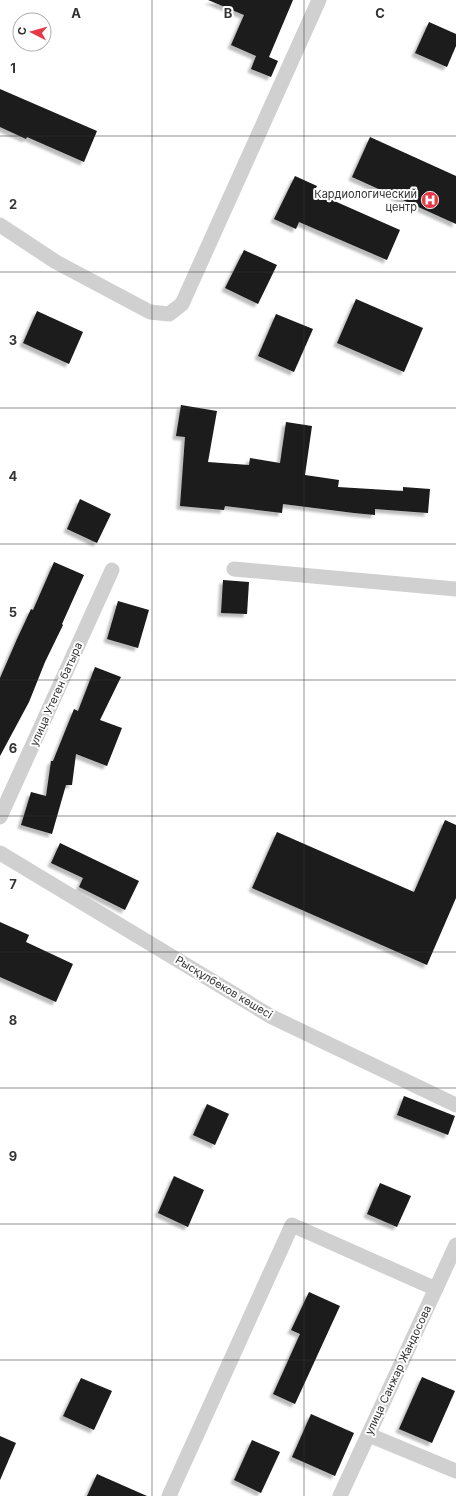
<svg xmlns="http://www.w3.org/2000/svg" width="456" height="1496" viewBox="0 0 456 1496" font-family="Inter,sans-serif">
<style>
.building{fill:#1a1a1a;filter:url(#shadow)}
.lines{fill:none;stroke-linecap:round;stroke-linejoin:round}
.street{stroke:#d0d0d0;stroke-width:15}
.grid{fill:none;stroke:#333;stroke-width:1;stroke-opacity:0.55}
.labels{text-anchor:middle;stroke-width:4;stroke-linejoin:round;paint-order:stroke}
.poi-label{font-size:11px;fill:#333;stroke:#fff;text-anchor:end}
.street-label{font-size:11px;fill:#333;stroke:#fff}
.grid-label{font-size:13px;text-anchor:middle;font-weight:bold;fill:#333;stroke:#fff;stroke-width:4;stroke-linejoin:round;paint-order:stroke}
</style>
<defs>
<filter id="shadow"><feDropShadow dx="-3.5" dy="3.5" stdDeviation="1" flood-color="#0004"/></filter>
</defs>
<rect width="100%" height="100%" fill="#fff"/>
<!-- building -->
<g class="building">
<path d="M 208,0 L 293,0 L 269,57 L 278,61 L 271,77 L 251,69 L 256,56 L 231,45 L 244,15 Z"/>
<path d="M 429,22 L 456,34 L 456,46 L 447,67 L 415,53 Z"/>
<path d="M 0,89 L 97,131 L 84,162 L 27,137 L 26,139 L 0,127 Z"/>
<path d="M 370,137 L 456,176 L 456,224 L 352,177 Z"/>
<path d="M 295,176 L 317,186 L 314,192 L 400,230 L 387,260 L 299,222 L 296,229 L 274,219 Z"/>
<path d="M 244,250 L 277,265 L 258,304 L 225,288 Z"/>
<path d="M 356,299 L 423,328 L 404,372 L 337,343 Z"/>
<path d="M 37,311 L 83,332 L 69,364 L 23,343 Z"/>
<path d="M 276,314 L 313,329 L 294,372 L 258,356 Z"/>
<path d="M 181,405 L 217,411 L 208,462 L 249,465 L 250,458 L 280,463 L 286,422 L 312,426 L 305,475 L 339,480 L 338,487 L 403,491 L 403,487 L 430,489 L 428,513 L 375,509 L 375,515 L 354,513 L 283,504 L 282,513 L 225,506 L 224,510 L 180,506 L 185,437 L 176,436 Z"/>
<path d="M 80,499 L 111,514 L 97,543 L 67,529 Z"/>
<path d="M 54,562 L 84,575 L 62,624 L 63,625 L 45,662 L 29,702 L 0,756 L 0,678 L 17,639 L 31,609 L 33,610 Z"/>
<path d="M 223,580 L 249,582 L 247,614 L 221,613 Z"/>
<path d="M 118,601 L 149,610 L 138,648 L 107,639 Z"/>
<path d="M 95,667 L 121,677 L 100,720 L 122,728 L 107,766 L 76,754 L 72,785 L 66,785 L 52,834 L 21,825 L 31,792 L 46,796 L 51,761 L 53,761 L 74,709 L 78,711 Z"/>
<path d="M 445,820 L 456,825 L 456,898 L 427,965 L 252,888 L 277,832 L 414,892 Z"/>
<path d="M 60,843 L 139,881 L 125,910 L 79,887 L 83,878 L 51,863 Z"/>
<path d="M 0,922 L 29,935 L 26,942 L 73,964 L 56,1002 L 0,977 Z"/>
<path d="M 404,1096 L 455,1116 L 448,1135 L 397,1115 Z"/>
<path d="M 207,1104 L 229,1114 L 215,1145 L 193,1135 Z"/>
<path d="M 174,1176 L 204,1190 L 188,1227 L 158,1213 Z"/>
<path d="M 380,1183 L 411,1196 L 397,1227 L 367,1214 Z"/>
<path d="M 309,1292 L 340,1306 L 295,1404 L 273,1394 L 300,1334 L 291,1330 Z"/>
<path d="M 422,1377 L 455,1391 L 432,1443 L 399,1429 Z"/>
<path d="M 81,1378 L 112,1391 L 94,1430 L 63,1416 Z"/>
<path d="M 311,1414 L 354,1433 L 335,1476 L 292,1457 Z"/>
<path d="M 0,1436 L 16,1443 L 0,1480 Z"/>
<path d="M 252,1440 L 280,1452 L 261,1493 L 234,1480 Z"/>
<path d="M 97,1474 L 147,1496 L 87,1496 Z"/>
</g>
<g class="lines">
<!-- street -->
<g class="street">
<path d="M 0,225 L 56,262 L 150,312 L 169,314 L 182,304 L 319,0"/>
<path d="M 234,569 L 456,589"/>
<path d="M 0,817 L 112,570"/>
<path d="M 0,853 L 272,1017 L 456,1105"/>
<path d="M 369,1435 L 456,1471"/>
<path d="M 169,1496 L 292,1225 L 436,1289"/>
<path d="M 340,1496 L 456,1245"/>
</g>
</g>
<!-- grid -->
<path class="grid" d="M 152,0 L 152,1496M 304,0 L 304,1496M 0,136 L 456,136M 0,272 L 456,272M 0,408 L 456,408M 0,544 L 456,544M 0,680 L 456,680M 0,816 L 456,816M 0,952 L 456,952M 0,1088 L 456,1088M 0,1224 L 456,1224M 0,1360 L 456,1360"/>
<!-- icons -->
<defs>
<symbol id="hospital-disc" viewBox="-11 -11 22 22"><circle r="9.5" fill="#e63946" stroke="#fff"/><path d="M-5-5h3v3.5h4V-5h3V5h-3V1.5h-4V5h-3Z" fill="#fff"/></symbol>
</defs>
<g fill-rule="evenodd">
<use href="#hospital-disc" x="420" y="190" width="20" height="20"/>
</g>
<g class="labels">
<!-- poi labels -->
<g class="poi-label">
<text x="417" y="198">Кардиологический<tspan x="417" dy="13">центр</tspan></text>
</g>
<!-- street labels -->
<g class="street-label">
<text transform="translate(56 694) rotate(-66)" y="4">улица Утеген батыра</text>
<text transform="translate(224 987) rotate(31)" y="4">Рысқұлбеков көшесі</text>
<text transform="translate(398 1370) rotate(-65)" y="4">улица Санжар Жандосова</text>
</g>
</g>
<g class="grid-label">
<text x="76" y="18">A</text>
<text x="228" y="18">B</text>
<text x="380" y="18">C</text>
<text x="13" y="73">1</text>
<text x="13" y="209">2</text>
<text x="13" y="345">3</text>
<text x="13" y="481">4</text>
<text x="13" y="617">5</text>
<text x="13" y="753">6</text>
<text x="13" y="889">7</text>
<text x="13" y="1025">8</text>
<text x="13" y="1161">9</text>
</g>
<!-- north arrow -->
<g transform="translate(32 32) rotate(276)"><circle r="19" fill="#ffffff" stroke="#adadad"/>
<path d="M0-3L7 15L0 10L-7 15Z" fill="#e63946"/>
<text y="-6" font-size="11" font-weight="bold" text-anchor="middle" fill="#333333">С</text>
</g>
</svg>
